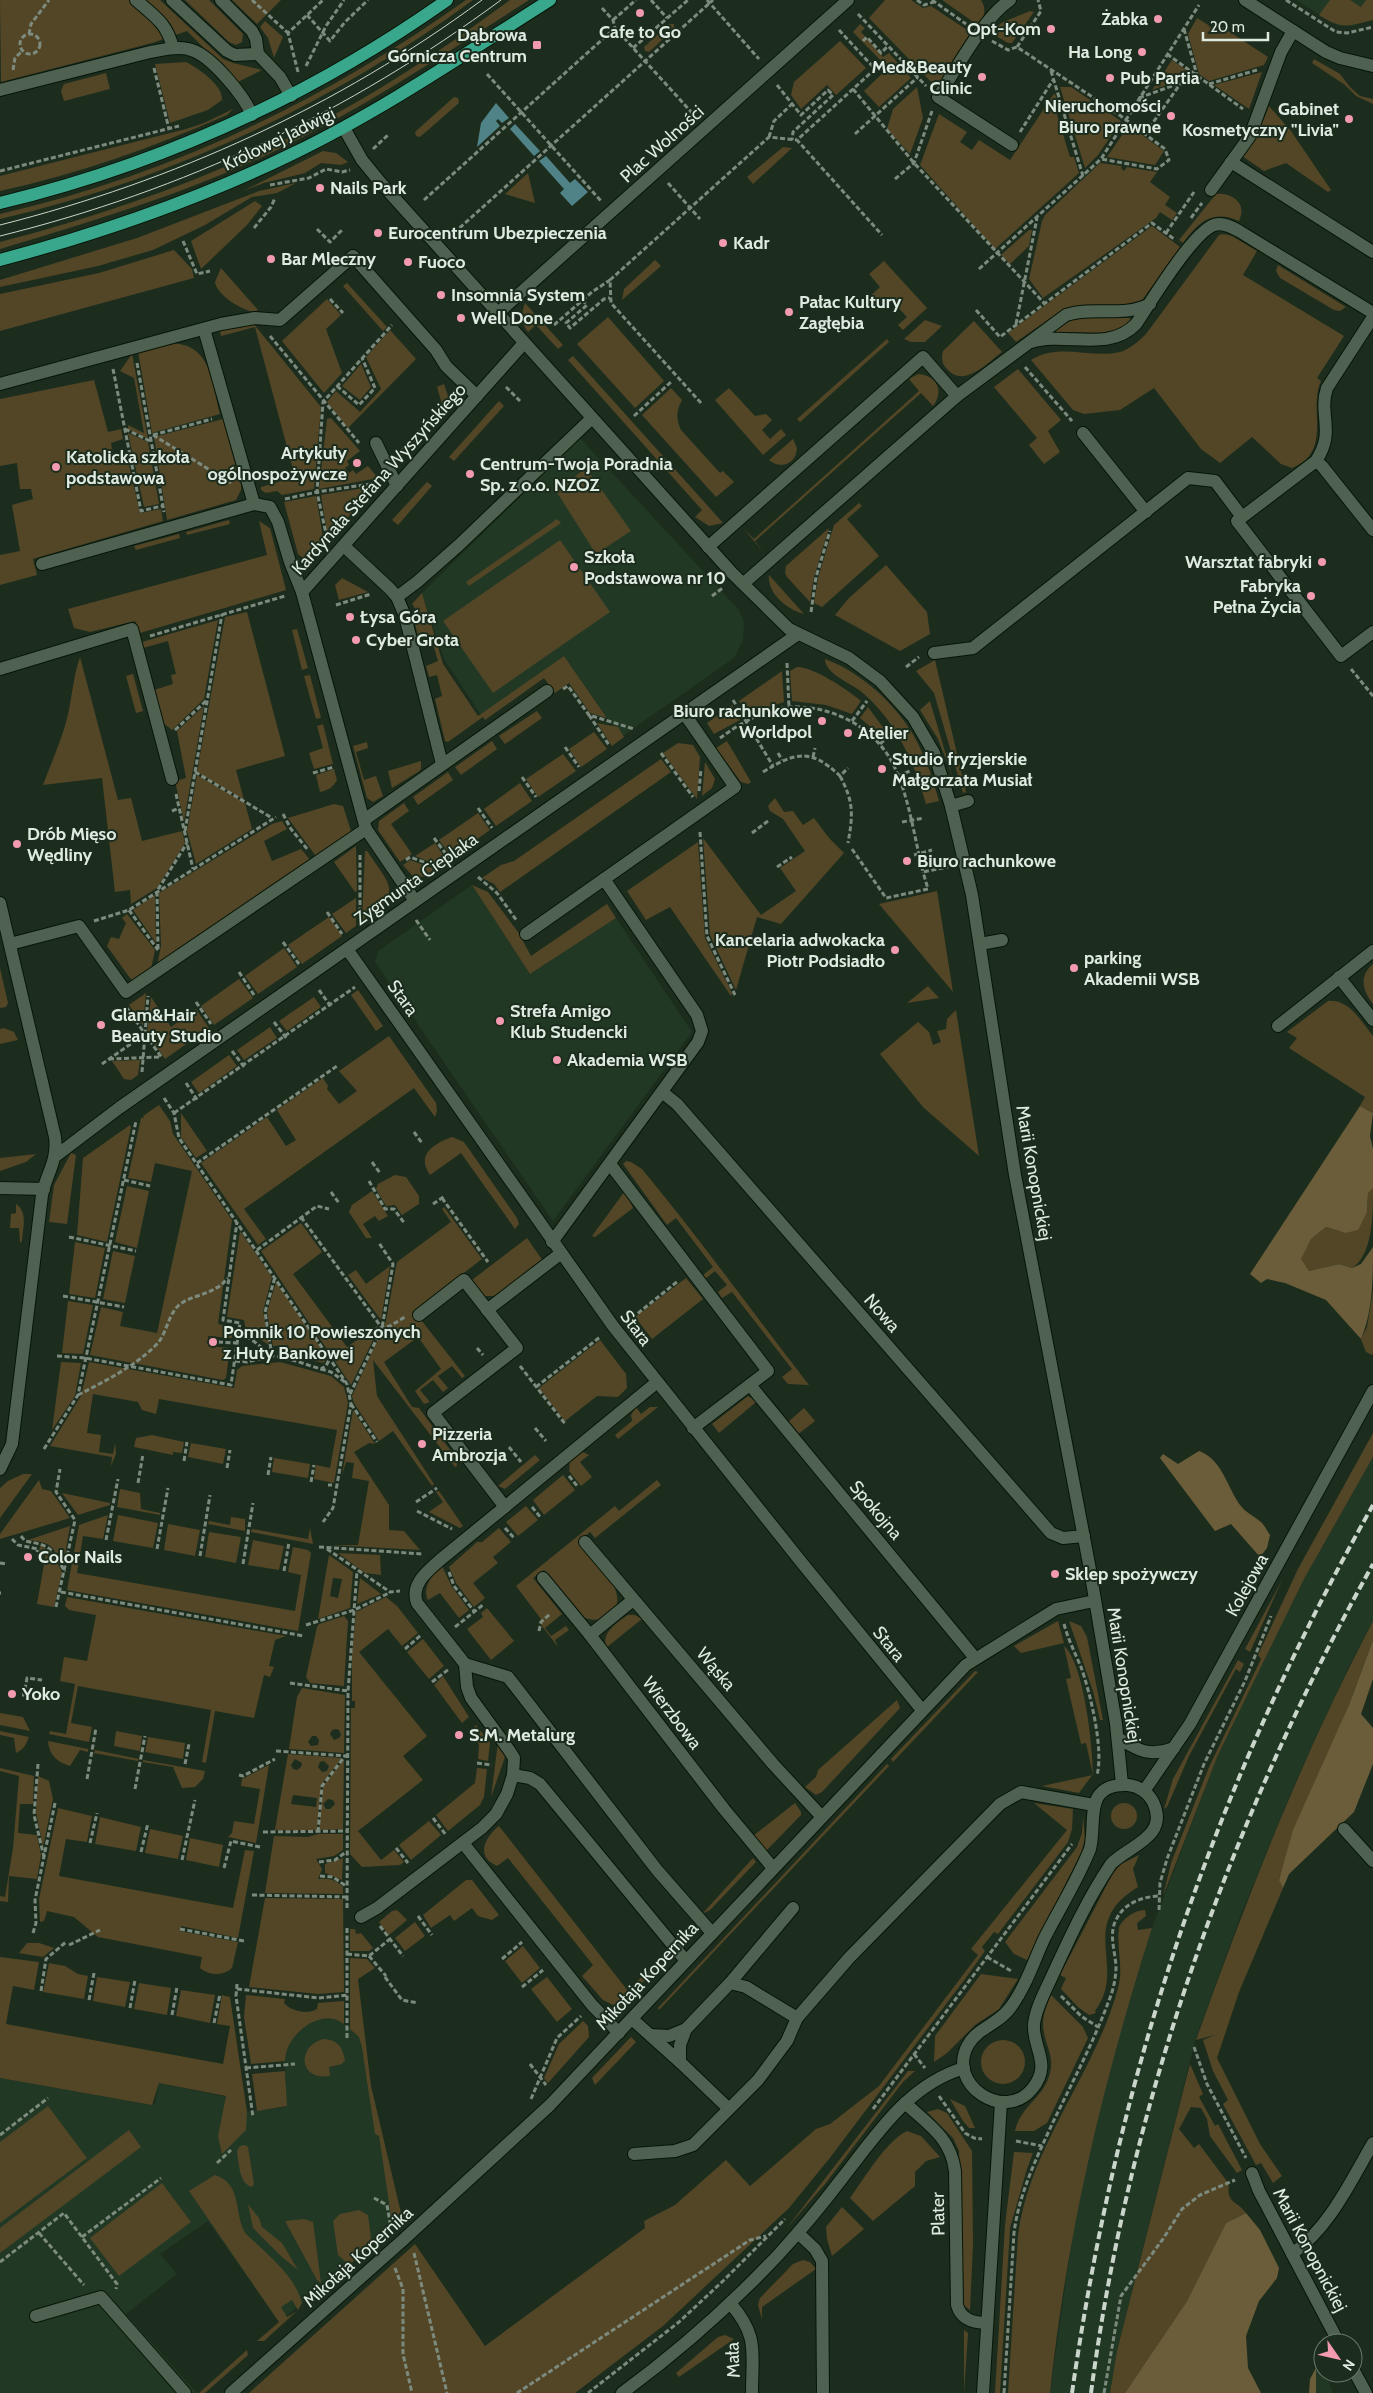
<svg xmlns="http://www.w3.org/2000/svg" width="1373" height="2393" viewBox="0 0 1373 2393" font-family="Cabin,sans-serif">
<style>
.built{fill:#213824}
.green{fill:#524626;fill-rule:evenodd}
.forest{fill:#6b5d39}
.water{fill:#508388}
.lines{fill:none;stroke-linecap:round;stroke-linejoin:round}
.minor-casing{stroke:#061508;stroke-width:14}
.major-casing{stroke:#061508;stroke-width:14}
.path{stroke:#7d8b7f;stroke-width:3;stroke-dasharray:5 2.5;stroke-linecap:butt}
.minor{stroke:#4f6150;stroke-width:12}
.major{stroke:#38a78c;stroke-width:12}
.tram{stroke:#cad5cb;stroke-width:1}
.rail{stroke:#cad5cb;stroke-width:4;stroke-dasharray:8 4;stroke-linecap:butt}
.poi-dot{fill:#f29ab0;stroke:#1c2d1e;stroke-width:2}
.labels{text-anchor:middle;stroke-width:4;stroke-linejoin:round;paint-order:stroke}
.poi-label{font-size:18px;font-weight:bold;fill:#dfeae0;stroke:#1c2d1e;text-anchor:start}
.street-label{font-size:18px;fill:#dfeae0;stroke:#1c2d1e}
</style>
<rect width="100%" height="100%" fill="#1c2d1e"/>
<!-- built -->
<g class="built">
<path d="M 1296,0 L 1373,0 L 1373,20 L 1351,26 L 1338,26 Z"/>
<path d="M 580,438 L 739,610 L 744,623 L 743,640 L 734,658 L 621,737 L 564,656 L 481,715 L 444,659 L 422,593 Z"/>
<path d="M 472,885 L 530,974 L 616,918 L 692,1032 L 553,1221 L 375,962 L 378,951 Z"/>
<path d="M 1373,1457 L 1373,1621 L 1350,1664 L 1296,1781 L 1240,1917 L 1195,2041 L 1117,2351 L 1110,2393 L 1050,2393 L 1072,2238 L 1095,2123 L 1127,2007 L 1152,1928 L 1218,1755 L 1304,1579 Z"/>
<path d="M 332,2019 L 341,2021 L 359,2037 L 401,2222 L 279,2322 L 208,2221 L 160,2254 L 177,2274 L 126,2314 L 197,2393 L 0,2393 L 0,2078 L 152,2105 L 155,2104 L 159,2083 L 226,2097 L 247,2112 L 286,2107 L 285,2054 L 292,2040 L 303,2027 L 316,2020 Z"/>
<path d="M 1316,2368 L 1323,2368 L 1323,2373 L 1325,2373 L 1333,2393 L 1316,2393 Z"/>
</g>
<!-- green -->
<g class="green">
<path d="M 0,0 L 160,0 L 223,59 L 233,63 L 262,70 L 238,82 L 187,31 L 152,43 L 1,82 Z"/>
<path d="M 185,0 L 209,0 L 243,34 L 242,42 L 236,45 L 229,42 Z"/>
<path d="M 232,0 L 281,0 L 257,24 Z"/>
<path d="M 466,0 L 473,0 C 332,104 171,179 0,219 L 0,214 C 170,175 324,101 466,0 Z"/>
<path d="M 510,0 L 529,0 C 446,53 364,108 275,151 C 187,193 94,221 0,249 L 0,242 C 124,210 244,166 355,103 C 409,72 460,37 510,0 Z"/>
<path d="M 885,0 L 911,0 L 923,8 L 931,6 L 973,34 L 937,88 L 869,18 Z"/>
<path d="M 942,0 L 981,0 C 987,9 984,17 979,26 Z"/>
<path d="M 1330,0 L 1350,0 L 1361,7 L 1366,0 L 1373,0 L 1373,20 C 1348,26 1342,30 1319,15 Z"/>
<path d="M 1030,11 L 1034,12 L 1012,43 L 1008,43 L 989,32 L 1003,22 Z"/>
<path d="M 1197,18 L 1213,28 L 1216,23 L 1268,57 L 1264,65 L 1209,81 L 1199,74 L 1188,34 Z"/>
<path d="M 265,21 L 283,37 L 274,58 L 268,38 L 260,27 Z"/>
<path d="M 669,24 L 674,24 L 674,29 L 649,52 L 645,51 L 644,47 Z"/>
<path d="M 860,24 L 865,28 L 861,32 L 883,57 L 889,53 L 911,78 L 879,107 L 864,91 L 888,68 L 853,32 Z"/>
<path d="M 840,41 L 866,68 L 836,95 L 827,85 L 801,109 L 791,95 L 794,82 Z"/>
<path d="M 1314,59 L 1340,74 L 1350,87 L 1360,96 L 1373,99 L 1373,104 L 1356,96 L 1345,85 L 1312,63 Z"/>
<path d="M 1172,60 L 1186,70 L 1178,81 L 1152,90 Z"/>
<path d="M 186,62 C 198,68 223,85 222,100 L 208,110 L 170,123 L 155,64 Z"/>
<path d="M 1262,72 L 1249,109 L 1214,85 Z"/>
<path d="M 106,73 L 110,89 L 64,101 L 61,91 L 64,84 Z"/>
<path d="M 917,87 L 923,118 L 910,154 L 887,129 L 893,109 Z"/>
<path d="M 1060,87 L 1071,87 L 1121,121 L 1098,155 L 1085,168 Z"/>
<path d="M 1055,94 L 1058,103 L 1054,105 L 1070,157 L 1074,157 L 1079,173 L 995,249 L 920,165 L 939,114 L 967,132 L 960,142 L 972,150 L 979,140 L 1010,160 L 1053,95 Z"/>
<path d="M 454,97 L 458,98 L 459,103 L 420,137 L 416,136 L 415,132 Z"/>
<path d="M 1269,106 L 1291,131 L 1331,190 L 1328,192 L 1286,163 L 1264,171 L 1242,156 L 1257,136 Z"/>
<path d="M 233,109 L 227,115 C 154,147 78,174 0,191 L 0,176 L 186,129 L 204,123 Z"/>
<path d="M 1129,125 L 1164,151 L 1155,165 L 1107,157 Z"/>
<path d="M 783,147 L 792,148 L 753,184 L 747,177 Z"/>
<path d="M 323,151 L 336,153 L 348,162 L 341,165 L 321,163 L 305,173 L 264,183 L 243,191 Z"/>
<path d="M 1100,163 L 1122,166 L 1121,168 L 1124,171 L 1127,167 L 1157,172 L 1150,182 L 1170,197 L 1165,205 L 1177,213 L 1172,220 L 1160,212 L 1156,218 L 1043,298 L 1029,279 L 1042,221 L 1045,215 Z"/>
<path d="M 528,173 L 535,203 L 505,194 Z"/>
<path d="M 296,183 L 277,193 L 252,197 L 205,225 L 153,250 L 98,266 L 0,287 L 0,280 L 137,238 L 259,191 Z"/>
<path d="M 1216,194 C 1232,192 1248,204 1239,221 C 1213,209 1198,222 1183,243 L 1179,240 Z"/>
<path d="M 255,201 L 262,206 L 247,225 L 201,269 L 191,241 Z"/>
<path d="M 1152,226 L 1180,247 L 1143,299 L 1131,305 L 1062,310 L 1016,342 L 1008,333 Z"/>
<path d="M 1029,230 L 1032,230 L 1029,246 L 1010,264 L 1001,255 Z"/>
<path d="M 1224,234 L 1232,236 L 1257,251 L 1243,275 L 1344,336 L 1317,378 L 1321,381 C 1308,409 1333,452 1292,468 L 1281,464 L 1252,437 L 1220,463 L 1201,449 L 1154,388 L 1120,410 L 1084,414 L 1073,410 L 1031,360 C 1058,342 1091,359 1120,352 C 1130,349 1139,341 1146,334 L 1219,235 Z"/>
<path d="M 174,250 L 192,269 L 194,278 L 0,331 L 0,294 L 99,273 Z"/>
<path d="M 655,260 L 661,266 L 622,300 L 624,289 Z"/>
<path d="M 884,261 L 927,308 L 903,330 L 898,325 L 907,317 L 890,299 L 878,310 L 868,298 L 880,287 L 869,274 Z"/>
<path d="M 1278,265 L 1346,307 L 1340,311 L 1334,310 L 1280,278 L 1276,271 Z"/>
<path d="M 221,268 L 258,310 L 254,312 C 241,310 217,295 215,282 Z"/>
<path d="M 347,283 L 387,327 L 383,331 L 343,286 Z"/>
<path d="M 327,299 L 341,315 L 326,329 L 342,373 L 324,393 L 282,341 Z"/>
<path d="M 525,303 L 563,345 L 558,349 L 536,325 L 528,332 C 520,322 521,314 525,303 Z"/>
<path d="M 608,317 L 664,381 L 635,408 L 577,344 Z"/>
<path d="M 1074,318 L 1129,318 L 1133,321 L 1111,333 L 1056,332 L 1055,330 Z"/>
<path d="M 925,320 L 942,326 L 925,342 L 911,342 L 904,339 Z"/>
<path d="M 974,321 L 1002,352 C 988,362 964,389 947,369 C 942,364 941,358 943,351 Z"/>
<path d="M 253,323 L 321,407 L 314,489 L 282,495 L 277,491 L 266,493 L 261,490 L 261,487 L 295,477 L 255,327 L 221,336 L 220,331 Z"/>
<path d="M 390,330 L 416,359 L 348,428 L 327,402 L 336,391 L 360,412 L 381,389 L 366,357 Z"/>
<path d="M 887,339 L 889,342 L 800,422 L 797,419 Z"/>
<path d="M 167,343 C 211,342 211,379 220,414 L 152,433 L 138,351 Z"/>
<path d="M 132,354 L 148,439 L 128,429 L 128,425 L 144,433 L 134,378 L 120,371 Z"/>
<path d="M 573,356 L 707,505 L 723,523 L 709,526 L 695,517 L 702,510 L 568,360 Z"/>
<path d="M 361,364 L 371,387 L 360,400 L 342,386 Z"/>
<path d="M 1018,369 L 1061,420 L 1048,431 L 1060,452 L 1044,464 L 1029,445 L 1037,438 L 994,387 Z"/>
<path d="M 918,374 C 936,375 945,390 933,406 L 921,393 L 755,541 L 765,554 L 743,528 L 754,539 L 919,391 L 909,379 Z"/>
<path d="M 94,380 L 108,432 L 121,429 L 123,439 L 111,443 L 113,455 L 126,452 L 140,513 L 161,509 L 163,521 L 33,559 L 37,575 L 0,585 L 0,555 L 20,551 L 12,505 L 33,499 L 31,489 L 20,489 L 17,463 L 0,466 L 0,399 Z"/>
<path d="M 444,384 L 450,402 L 397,462 L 391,460 L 442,404 L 437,387 Z"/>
<path d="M 671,388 L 682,400 C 676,411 676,419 681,430 L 720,473 L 723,471 L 734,482 L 716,497 L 642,415 Z"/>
<path d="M 729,388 L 755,416 L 766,414 L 772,420 L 762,430 L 770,439 L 781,429 L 786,435 L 763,455 L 715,400 Z"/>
<path d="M 499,401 L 504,406 L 454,461 L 449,457 Z"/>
<path d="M 331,418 L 360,451 L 347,461 L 349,465 L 345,468 L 349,473 L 353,470 L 356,474 L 368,466 L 378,478 L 319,489 L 327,419 Z"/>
<path d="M 223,419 L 241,485 L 241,490 L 236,500 L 167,520 L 154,437 Z"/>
<path d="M 128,433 L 148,442 L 159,504 L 144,507 Z"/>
<path d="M 793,439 L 797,448 C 796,464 781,470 769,460 Z"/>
<path d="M 586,468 L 631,531 L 596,554 L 556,491 Z"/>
<path d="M 427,482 L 432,486 L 398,525 L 392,520 Z"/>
<path d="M 376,486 L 328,539 L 321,495 Z"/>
<path d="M 316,496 L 324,543 L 310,559 L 305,560 L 298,554 L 284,502 Z"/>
<path d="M 859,503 L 862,506 L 847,519 L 879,556 L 822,607 L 814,603 L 818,578 L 834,525 Z"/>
<path d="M 557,519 L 561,523 L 469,586 L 466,582 Z"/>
<path d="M 229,520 L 230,524 L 187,535 L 186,532 Z"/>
<path d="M 259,521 L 270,528 L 286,590 L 140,633 L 135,621 L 90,632 L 74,628 L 68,609 L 267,555 Z"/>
<path d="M 829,528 L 814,577 L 810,602 L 787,577 L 785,573 L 786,566 Z"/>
<path d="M 179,534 L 180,538 L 136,550 L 134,546 Z"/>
<path d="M 560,540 L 610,612 L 493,693 L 443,621 Z"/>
<path d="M 886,565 L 927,612 L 930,634 L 900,651 L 835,615 L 849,598 Z"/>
<path d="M 769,575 L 804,614 C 788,610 767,594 769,575 Z"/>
<path d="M 342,578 L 368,592 L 339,600 L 335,585 Z"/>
<path d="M 422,593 L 443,664 L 478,716 L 564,656 L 607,718 L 590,713 L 569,683 L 555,693 L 544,678 L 485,720 L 483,717 L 448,742 L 445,741 L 435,699 L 442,696 L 437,675 L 429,677 L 426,666 L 438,661 L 433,644 L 421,648 L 414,620 L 419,614 L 412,604 Z"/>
<path d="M 247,612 L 285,756 L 236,770 L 244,800 L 197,772 L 225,617 Z"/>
<path d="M 218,620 L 204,699 L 172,730 L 162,722 L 154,690 L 173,684 L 171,675 L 176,674 L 168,641 L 143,648 L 142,642 Z"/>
<path d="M 297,629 L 308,668 L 302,670 L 292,630 Z"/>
<path d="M 80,657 L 118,800 L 131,798 L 142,841 L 182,831 L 185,843 L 157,888 L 131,904 L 130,890 L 115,892 L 102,778 L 43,785 C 50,766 59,746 65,726 C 72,703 72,680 80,657 Z"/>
<path d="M 825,659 C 864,673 905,712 921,750 C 929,766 934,784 939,801 L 926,804 C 914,762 897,723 864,694 C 854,684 825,675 825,659 Z"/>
<path d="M 935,660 L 966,792 L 963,793 L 934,693 L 916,671 Z"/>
<path d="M 797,667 C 814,667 848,690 861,701 L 852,714 L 826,705 L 792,701 L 790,671 Z"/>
<path d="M 782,671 L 784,702 L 747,714 L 739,701 Z"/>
<path d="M 133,674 L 143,711 L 136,713 L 126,676 Z"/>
<path d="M 310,675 L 321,718 L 316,719 L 304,676 Z"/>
<path d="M 930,701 L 949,765 L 952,775 L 938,739 L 920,710 Z"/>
<path d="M 732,705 L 740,720 L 714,734 L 707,723 Z"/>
<path d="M 204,706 L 184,821 L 175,781 L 186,778 L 177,731 Z"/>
<path d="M 868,707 L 887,733 L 882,737 L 860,718 Z"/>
<path d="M 537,711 L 542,718 L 505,744 L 499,736 Z"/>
<path d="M 597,723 L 618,727 L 624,737 L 612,746 Z"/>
<path d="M 323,724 L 333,764 L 314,769 L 309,753 L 323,748 L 317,726 Z"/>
<path d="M 594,732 L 607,749 L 581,767 L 569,749 Z"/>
<path d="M 492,741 L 497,749 L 461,775 L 455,767 Z"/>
<path d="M 727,741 L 751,782 L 748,784 L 741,782 L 716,748 Z"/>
<path d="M 367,742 L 368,748 L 356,752 L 364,780 L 376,776 L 383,796 L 373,802 L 367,798 L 353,746 Z"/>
<path d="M 678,743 L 693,745 L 700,757 L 697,799 L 663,753 Z"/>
<path d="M 563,754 L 576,771 L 538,797 L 526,779 Z"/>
<path d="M 661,759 L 671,772 L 500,892 L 494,884 L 482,878 L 501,865 L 514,861 Z"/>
<path d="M 421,761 L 421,769 L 418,772 L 392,788 L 388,771 Z"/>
<path d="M 705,762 L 715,779 L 712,788 L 702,796 Z"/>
<path d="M 334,769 L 337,780 C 333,787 329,790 320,792 L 316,775 Z"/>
<path d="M 448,772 L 453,780 L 418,805 L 413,797 Z"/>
<path d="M 197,775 L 245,803 L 252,829 L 196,864 L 187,831 Z"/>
<path d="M 520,783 L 532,801 L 496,826 L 484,809 Z"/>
<path d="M 775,798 L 784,812 L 793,811 L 803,825 L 814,818 L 829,838 L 844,853 L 781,924 L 757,917 L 736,990 L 710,935 L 703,838 L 761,915 L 796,891 L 780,868 L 805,851 L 783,819 L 770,811 L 768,806 Z"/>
<path d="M 404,803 L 409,811 L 391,824 L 412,854 L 400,862 L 378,830 L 379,821 Z"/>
<path d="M 334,804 L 343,806 L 351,831 L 348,837 L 318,859 L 288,818 Z"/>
<path d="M 478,813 L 490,830 L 452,857 L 439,840 Z"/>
<path d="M 282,821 L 287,829 L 264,841 L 272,861 L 301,849 L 312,862 L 156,971 L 161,946 L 159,893 L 272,824 Z"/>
<path d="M 698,842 L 705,938 L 732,993 L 731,996 L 670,907 L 646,920 L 627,891 Z"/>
<path d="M 435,843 L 447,861 L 440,866 L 415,856 Z"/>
<path d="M 356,846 L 357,891 L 355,892 L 334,862 Z"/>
<path d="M 365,851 L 367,851 C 392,888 403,892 362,922 Z"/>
<path d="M 410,860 L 435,869 L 425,876 L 415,879 L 403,865 Z"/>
<path d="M 472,885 L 488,892 L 518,932 L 531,956 L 607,904 L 616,918 L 530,974 Z"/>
<path d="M 937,891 L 953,992 L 879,904 Z"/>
<path d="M 155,895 L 156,943 L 133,910 Z"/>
<path d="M 356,898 L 356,926 L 346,933 L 332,914 Z"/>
<path d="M 127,914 L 155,950 L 150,974 L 135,982 L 130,978 L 107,946 L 111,937 L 119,939 L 126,923 L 122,918 Z"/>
<path d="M 329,917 L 342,936 L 302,964 L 288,945 Z"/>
<path d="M 284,948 L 297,967 L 258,994 L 245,976 Z"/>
<path d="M 1373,964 L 1373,1004 C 1362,990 1359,976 1373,964 Z"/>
<path d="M 0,968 L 8,1003 L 6,1007 L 0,1008 Z"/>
<path d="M 239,979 L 253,998 L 214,1025 L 201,1006 Z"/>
<path d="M 928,986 L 939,998 L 907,1003 Z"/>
<path d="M 358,990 L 383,1026 L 376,1031 L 351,995 Z"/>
<path d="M 146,993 L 143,1026 L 129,1005 Z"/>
<path d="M 151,997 L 171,1027 L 196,1009 L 209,1028 L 165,1059 L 147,1033 Z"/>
<path d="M 314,997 L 321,1007 L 287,1031 L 279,1021 Z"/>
<path d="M 1328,1001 C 1349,999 1361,1021 1373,1036 L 1373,1113 L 1360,1106 L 1365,1097 L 1289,1048 L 1297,1038 L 1287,1032 Z"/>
<path d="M 956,1010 L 979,1156 L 923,1107 L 880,1054 L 918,1022 L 929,1032 L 933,1045 L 941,1042 L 937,1031 L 946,1029 L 947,1019 Z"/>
<path d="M 270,1027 L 277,1038 L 244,1060 L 237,1050 Z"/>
<path d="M 4,1028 L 14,1032 L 18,1040 L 0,1044 L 0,1029 Z"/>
<path d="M 389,1036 L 436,1103 L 437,1111 L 435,1117 L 414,1088 L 244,1209 L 266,1239 L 258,1245 L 201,1163 L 267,1117 L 286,1146 L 296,1140 L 277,1110 L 323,1078 L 328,1086 L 327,1089 L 339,1104 L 357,1091 L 339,1071 Z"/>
<path d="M 229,1055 L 237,1066 L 199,1093 L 191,1082 Z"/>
<path d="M 140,1060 L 138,1075 L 131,1080 L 124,1079 L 112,1061 Z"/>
<path d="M 159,1105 L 170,1121 L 173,1134 L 232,1220 L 218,1324 L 233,1327 L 232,1338 L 208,1336 L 208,1346 L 230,1348 L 226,1378 L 223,1380 L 90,1355 L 101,1307 L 123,1312 L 120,1326 L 157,1333 L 192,1171 L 155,1163 L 151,1182 L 128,1178 L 141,1118 L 144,1118 L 143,1116 Z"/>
<path d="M 181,1113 L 207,1151 L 196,1158 L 181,1137 Z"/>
<path d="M 130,1125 L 131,1127 L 107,1242 L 77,1235 L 83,1158 Z"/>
<path d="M 452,1137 L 464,1142 L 517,1218 L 519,1224 L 515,1229 L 461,1153 L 430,1175 C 416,1155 433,1144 452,1137 Z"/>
<path d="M 71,1153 L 76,1155 L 67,1224 L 49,1222 L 54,1185 Z"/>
<path d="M 36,1154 L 26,1162 L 0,1171 L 0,1158 Z"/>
<path d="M 626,1161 L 631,1162 L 642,1169 C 700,1239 753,1313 809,1385 L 788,1384 L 782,1377 L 792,1369 L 732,1292 L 722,1298 L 718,1292 L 727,1285 L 715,1271 L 705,1279 L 702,1276 L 713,1267 L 676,1218 L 667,1225 L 623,1164 Z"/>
<path d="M 395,1175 L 406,1177 L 419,1196 L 419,1204 L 402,1215 L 395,1205 L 386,1206 L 376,1189 L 378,1184 Z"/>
<path d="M 127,1186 L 149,1191 L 137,1248 L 115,1242 Z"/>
<path d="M 1373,1188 C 1373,1215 1373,1255 1352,1268 L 1339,1264 L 1309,1271 L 1300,1259 L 1311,1239 L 1326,1227 L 1345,1233 L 1367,1212 L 1368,1192 Z"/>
<path d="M 372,1191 L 388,1216 L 379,1221 L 375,1216 L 363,1224 L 372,1238 L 366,1238 L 349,1212 L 352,1205 Z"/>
<path d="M 625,1191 L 633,1208 L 595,1237 L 592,1236 Z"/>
<path d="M 16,1204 C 28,1212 23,1228 22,1241 L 20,1243 L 19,1228 L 10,1228 L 11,1214 L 16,1213 Z"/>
<path d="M 444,1207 L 482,1259 L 414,1311 L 465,1376 L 462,1378 L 452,1366 L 438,1376 L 448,1388 L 443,1392 L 433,1380 L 420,1390 L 430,1402 L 424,1404 L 415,1391 L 441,1369 L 418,1337 L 384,1362 L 412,1407 L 419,1408 L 456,1458 L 457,1466 L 455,1467 L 373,1360 L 377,1396 L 434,1484 L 432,1486 L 393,1431 L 379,1441 L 354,1403 L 352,1396 L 386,1321 L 397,1262 L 451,1222 L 442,1209 Z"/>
<path d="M 301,1223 L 322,1252 L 293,1274 L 347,1347 L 377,1326 L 379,1328 L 351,1385 L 261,1251 Z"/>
<path d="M 240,1231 L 272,1277 L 263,1311 L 269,1345 L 246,1331 L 244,1320 L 227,1317 Z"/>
<path d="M 527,1238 L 543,1261 L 499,1296 L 485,1296 L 472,1280 Z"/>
<path d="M 75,1242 L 105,1248 L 95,1298 L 69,1294 Z"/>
<path d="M 113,1251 L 135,1256 L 125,1303 L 103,1299 Z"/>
<path d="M 390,1266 L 381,1320 L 348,1275 L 356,1270 L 366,1284 Z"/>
<path d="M 686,1278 L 703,1299 L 652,1339 L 635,1317 Z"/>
<path d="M 276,1282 L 327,1357 L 324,1363 L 293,1357 L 290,1354 L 288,1345 L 273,1346 L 267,1312 Z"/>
<path d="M 1373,1291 L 1373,1354 L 1372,1355 L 1366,1352 L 1361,1339 L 1367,1327 Z"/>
<path d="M 68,1301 L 93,1305 L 83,1354 L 62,1353 Z"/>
<path d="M 600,1340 L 626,1374 L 627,1388 L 618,1397 L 597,1396 L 565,1421 L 539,1388 Z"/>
<path d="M 61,1362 L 81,1363 L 75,1396 L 52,1430 Z"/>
<path d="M 89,1362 L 234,1388 L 237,1370 L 242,1366 L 280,1362 L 331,1376 L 344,1387 L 348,1403 L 334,1483 L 314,1479 L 316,1465 L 330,1468 L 337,1430 L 159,1399 L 156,1414 L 142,1410 L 138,1402 L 93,1394 L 87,1433 L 101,1435 L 99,1452 L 113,1454 L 115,1443 L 116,1454 L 111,1466 L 112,1457 L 50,1446 L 81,1396 Z"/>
<path d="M 748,1396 L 759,1403 L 755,1403 L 719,1433 L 712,1424 Z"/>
<path d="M 636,1407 L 641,1414 L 650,1407 L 658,1407 L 618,1439 L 615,1435 L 632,1421 L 631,1415 Z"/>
<path d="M 804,1408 L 815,1421 L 797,1435 L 787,1423 Z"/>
<path d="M 353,1410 L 375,1444 L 369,1443 L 354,1452 L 389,1505 L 389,1530 L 404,1531 L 420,1550 L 330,1545 L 358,1545 L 369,1481 L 352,1478 L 354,1463 L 346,1462 L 342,1475 Z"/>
<path d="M 1373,1433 L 1373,1457 L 1304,1579 L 1218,1755 L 1163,1896 L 1171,1863 L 1209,1767 L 1261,1659 L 1258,1655 L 1298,1569 Z"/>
<path d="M 152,1435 L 184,1442 L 182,1453 L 173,1452 L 173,1455 L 134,1447 L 136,1438 Z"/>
<path d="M 191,1443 L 226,1449 L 223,1464 L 188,1457 Z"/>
<path d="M 583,1452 L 589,1455 L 580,1462 L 592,1477 L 581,1486 L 569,1471 L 570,1461 Z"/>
<path d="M 535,1455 L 540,1460 L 505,1489 L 498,1486 Z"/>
<path d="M 274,1458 L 310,1464 L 308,1478 L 272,1472 Z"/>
<path d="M 23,1474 L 32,1474 L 0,1518 L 0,1488 L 8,1481 Z"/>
<path d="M 563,1475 L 575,1490 L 544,1515 L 533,1500 Z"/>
<path d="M 39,1480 L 42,1489 L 51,1491 L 70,1518 L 0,1539 L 0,1534 Z"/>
<path d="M 657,1480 L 661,1485 L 595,1538 L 590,1532 L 579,1541 C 592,1557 633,1594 611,1613 C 603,1621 595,1621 585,1618 L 544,1570 L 533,1578 L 562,1614 L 545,1628 L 551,1636 L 566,1626 L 569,1630 L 555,1640 L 558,1647 L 539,1622 L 541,1619 L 516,1586 L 615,1506 L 619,1511 Z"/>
<path d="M 120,1489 L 140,1493 L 141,1509 L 160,1513 L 160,1515 L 117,1507 Z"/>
<path d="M 439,1491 L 463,1526 L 460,1528 L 429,1512 L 443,1502 L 436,1492 Z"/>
<path d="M 62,1493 L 110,1503 L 110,1505 L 78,1515 Z"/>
<path d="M 526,1506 L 538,1520 L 518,1536 L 506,1522 Z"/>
<path d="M 108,1515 L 103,1539 L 83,1536 L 77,1573 L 295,1611 L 301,1575 L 288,1572 L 293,1547 L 308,1550 L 311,1553 L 298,1631 L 67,1590 L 79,1525 Z"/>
<path d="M 118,1515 L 158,1523 L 153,1548 L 113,1541 Z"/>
<path d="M 231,1517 L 245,1519 L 245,1531 L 208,1524 L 209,1521 L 230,1525 Z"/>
<path d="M 168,1524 L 200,1530 L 195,1556 L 164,1550 Z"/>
<path d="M 70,1526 L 63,1566 C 52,1545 53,1543 28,1540 Z"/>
<path d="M 310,1528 L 313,1544 L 251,1532 L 252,1529 L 308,1539 Z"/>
<path d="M 499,1528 L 511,1542 L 493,1557 L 498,1563 L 473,1583 L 485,1598 L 474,1607 L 456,1583 L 449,1567 L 477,1542 L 482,1542 Z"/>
<path d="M 209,1532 L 241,1537 L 236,1563 L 205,1557 Z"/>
<path d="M 253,1540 L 284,1546 L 279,1570 L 248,1565 Z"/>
<path d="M 40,1546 L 51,1551 L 62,1572 L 54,1607 L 37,1604 L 46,1553 L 39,1552 Z"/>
<path d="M 338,1553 L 380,1555 L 381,1575 L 365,1573 Z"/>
<path d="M 329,1555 L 353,1572 L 350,1608 L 318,1619 ZM 333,1578 L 342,1579 L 338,1598 L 330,1596 Z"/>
<path d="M 442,1566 L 452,1587 L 469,1610 L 459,1618 L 440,1593 L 428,1600 C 422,1587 432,1575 442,1566 Z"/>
<path d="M 360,1578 L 381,1594 L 357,1604 Z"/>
<path d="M 1282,1580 L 1250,1652 L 1245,1649 Z"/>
<path d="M 67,1597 L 286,1636 L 275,1640 L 269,1666 L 274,1667 L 270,1677 L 264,1675 L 254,1718 L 215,1711 L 206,1763 L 202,1762 L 211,1710 L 78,1686 L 71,1723 L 92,1727 L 89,1742 L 49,1734 L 50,1731 L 66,1734 L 75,1684 L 60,1681 L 64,1657 L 87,1661 L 96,1615 L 69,1610 L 65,1606 Z"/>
<path d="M 386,1597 L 397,1606 L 418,1633 L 402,1646 L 388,1629 L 359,1652 L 427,1736 L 403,1756 L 423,1780 L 358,1831 L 381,1860 L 394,1850 L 404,1862 L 400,1865 L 362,1867 L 350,1854 L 351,1708 L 355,1708 L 355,1701 L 352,1701 L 352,1653 L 356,1612 Z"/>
<path d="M 487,1608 L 514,1641 L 491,1660 L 467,1629 L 483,1617 L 481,1613 Z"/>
<path d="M 628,1615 L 635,1615 L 642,1619 L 607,1647 C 600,1633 618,1622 628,1615 Z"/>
<path d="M 344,1616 L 348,1621 L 344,1686 L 310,1683 L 306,1677 L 317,1627 L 319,1624 Z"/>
<path d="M 1058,1621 L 1064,1643 L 1021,1653 L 1014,1646 Z"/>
<path d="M 1069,1621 L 1081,1626 L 1087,1637 L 1103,1720 L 1100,1720 L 1093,1691 Z"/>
<path d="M 1373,1621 L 1373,1640 L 1349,1705 L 1279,1879 L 1283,1888 L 1239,1992 L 1217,2058 L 1260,2144 L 1282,2176 L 1273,2183 L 1261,2163 L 1256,2165 L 1223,2104 L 1228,2100 L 1213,2071 L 1203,2040 L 1215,2035 L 1196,2040 C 1247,1897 1302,1756 1373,1621 Z"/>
<path d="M 423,1639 L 444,1666 L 429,1679 L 407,1652 Z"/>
<path d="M 1064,1646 C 1084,1663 1093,1747 1093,1774 L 1079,1793 L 1042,1786 L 1093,1775 L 1086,1743 L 1081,1744 L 1066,1679 L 1071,1678 Z"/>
<path d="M 1238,1660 L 1244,1664 L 1240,1672 L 1236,1669 L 1189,1756 L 1167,1807 L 1164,1809 L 1173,1779 Z"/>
<path d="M 975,1671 L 978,1672 L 893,1762 L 891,1759 Z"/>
<path d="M 443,1676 L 469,1717 L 462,1723 L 434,1685 Z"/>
<path d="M 302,1688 L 345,1695 L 344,1753 L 289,1749 L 297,1697 ZM 336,1729 L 339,1730 L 341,1735 L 339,1738 L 334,1740 L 330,1734 L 332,1730 ZM 312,1736 L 316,1736 L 319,1740 L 318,1745 L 311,1746 L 308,1742 Z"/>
<path d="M 897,1700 L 900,1708 L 822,1792 L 816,1795 L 805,1787 L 816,1777 L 818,1770 Z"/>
<path d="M 0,1713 L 23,1717 L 30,1731 L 0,1725 Z"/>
<path d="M 476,1725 L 490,1743 L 488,1761 L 478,1759 L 479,1744 L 469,1732 Z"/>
<path d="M 0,1731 L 29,1737 C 26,1745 24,1749 16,1753 L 14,1738 L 0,1735 Z"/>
<path d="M 116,1731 L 142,1736 L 140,1751 L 114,1746 Z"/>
<path d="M 148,1737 L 185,1743 L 183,1759 L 145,1752 Z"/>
<path d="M 48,1741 L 88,1749 L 88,1752 L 80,1750 L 70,1766 C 57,1762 49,1755 48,1741 Z"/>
<path d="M 498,1742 L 505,1757 L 491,1797 Z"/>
<path d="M 95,1750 L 139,1759 L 138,1761 L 94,1753 Z"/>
<path d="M 288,1754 L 342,1758 L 321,1785 L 317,1830 L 275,1830 ZM 295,1759 L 302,1763 L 301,1767 L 297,1770 L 293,1769 L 291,1765 ZM 324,1761 L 329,1766 L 327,1771 L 322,1772 L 318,1767 L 320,1762 ZM 293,1795 L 317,1798 L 316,1807 L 291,1804 Z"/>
<path d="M 344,1759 L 343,1829 L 319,1830 L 323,1786 ZM 328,1799 L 333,1800 L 335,1804 L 330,1809 L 326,1809 L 323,1804 Z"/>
<path d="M 143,1760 L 205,1771 L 203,1779 L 195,1787 L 182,1788 L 173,1767 L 143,1762 Z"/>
<path d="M 887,1764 L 889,1766 L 659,2010 L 658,2008 Z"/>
<path d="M 269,1765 L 256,1843 L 228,1837 L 232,1833 L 234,1821 L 254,1824 L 260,1789 L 241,1786 L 242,1779 Z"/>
<path d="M 0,1768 L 34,1776 L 33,1804 L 20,1804 L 18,1833 L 37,1835 L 41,1855 L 37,1879 L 9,1876 L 8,1902 L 0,1901 L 0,1896 L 5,1897 L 13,1848 L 19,1776 L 0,1771 Z"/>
<path d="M 477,1768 L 487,1769 L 484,1797 L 480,1805 L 448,1831 L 436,1815 L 475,1783 Z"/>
<path d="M 38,1776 L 49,1781 L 53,1799 L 43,1847 L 36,1812 Z"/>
<circle cx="1124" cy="1816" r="13"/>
<path d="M 795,1803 L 801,1812 L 801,1815 L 766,1851 L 753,1836 Z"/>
<path d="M 1034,1803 L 1073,1809 L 1072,1829 L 1068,1842 L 998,1934 L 994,1932 L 982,1947 L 985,1951 L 965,1979 L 829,2159 L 789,2208 L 663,2326 L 575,2393 L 249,2393 L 415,2244 L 485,2346 L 645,2228 L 644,2221 L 675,2205 L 726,2160 L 750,2186 L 816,2129 L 830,2124 L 879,2086 L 978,1955 L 971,1949 L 1067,1830 Z"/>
<path d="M 58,1808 L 92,1816 L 87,1842 L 66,1839 L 59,1876 L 233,1908 L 245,1850 L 254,1851 L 238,1938 L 181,1926 L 180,1931 L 238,1942 L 232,1968 C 223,1976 210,1976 200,1968 L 202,1957 L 98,1937 L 74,1917 L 47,1911 L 44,1921 L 40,1922 L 39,1899 Z"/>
<path d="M 100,1817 L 141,1827 L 136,1851 L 95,1844 Z"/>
<path d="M 1083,1817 L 1085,1839 L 1081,1853 L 1027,1960 L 1014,1954 L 1005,1942 L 1077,1847 L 1082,1833 Z"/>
<path d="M 429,1821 L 441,1835 L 411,1860 L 399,1845 Z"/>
<path d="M 499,1826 L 628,1991 L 668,1949 L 670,1953 L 619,2008 L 603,2000 L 582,1976 L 593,1965 L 508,1858 L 497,1866 C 474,1856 486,1836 499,1826 Z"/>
<path d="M 150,1829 L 183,1836 L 178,1859 L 145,1853 Z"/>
<path d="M 318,1834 L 343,1834 L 343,1850 L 334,1856 L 316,1859 L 322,1869 L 318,1879 C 329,1878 335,1879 343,1887 L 343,1894 L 265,1893 L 274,1836 L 308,1837 Z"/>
<path d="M 190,1838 L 223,1845 L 219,1867 L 186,1860 Z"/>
<path d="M 1139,1855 L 1133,1869 L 1138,1887 C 1075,1925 1129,1967 1095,2011 L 1096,2013 L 1089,2015 L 1078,2007 L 1061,1989 L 1066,1978 L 1060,1975 L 1113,1873 L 1121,1864 Z"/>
<path d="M 343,1858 L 342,1880 L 325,1873 L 325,1864 Z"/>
<path d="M 753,1858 L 756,1862 L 710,1910 L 702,1914 Z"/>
<path d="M 466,1880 L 472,1880 L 499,1915 L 492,1920 L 478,1916 L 472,1908 L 454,1921 L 450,1915 L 431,1928 L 423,1915 Z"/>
<path d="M 265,1898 L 343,1899 L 344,1992 L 318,1994 L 249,1987 Z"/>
<path d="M 397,1910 L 407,1920 L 389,1935 L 379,1922 L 392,1911 Z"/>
<path d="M 1145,1910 L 1146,1916 L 1137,1923 L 1138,1930 L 1152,1928 C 1103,2082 1067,2232 1050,2393 L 1008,2393 L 1018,2235 C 1030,2145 1095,2074 1118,1988 C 1124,1966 1116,1948 1119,1927 C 1123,1919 1134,1910 1145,1910 Z"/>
<path d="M 415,1922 L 425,1936 L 405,1951 L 395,1938 Z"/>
<path d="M 350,1929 L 355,1929 L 356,1934 L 361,1933 L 373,1948 L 369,1951 L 350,1951 Z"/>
<path d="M 27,1943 L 39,1943 L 54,1948 L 43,1957 L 19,1953 Z"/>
<path d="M 523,1946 L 540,1968 L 522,1983 L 505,1961 Z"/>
<path d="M 0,1957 L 39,1962 L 34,1990 L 13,1986 L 6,2024 L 223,2064 L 230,2026 L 217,2024 L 222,1995 L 230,1997 L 247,2112 L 246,2130 L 222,2154 L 218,2136 L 226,2096 L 159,2083 L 152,2105 L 0,2078 Z"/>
<path d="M 350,1958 L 367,1959 L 375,1968 L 358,1979 L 371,2086 L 401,2213 L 405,2210 L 407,2217 L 393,2229 L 379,2136 L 375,2134 L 362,2048 L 359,2037 L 350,2029 Z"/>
<path d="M 49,1963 L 65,1966 L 78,1974 L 88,1976 L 84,1999 L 43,1992 Z"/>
<path d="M 981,1974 L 1018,1979 L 999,2009 L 975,2025 L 947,2053 L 934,2062 L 935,2036 Z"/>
<path d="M 97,1977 L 130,1982 L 125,2007 L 93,2001 Z"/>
<path d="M 547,1977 L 572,2009 L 557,2022 L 531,1989 Z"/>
<path d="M 139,1983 L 171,1988 L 167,2015 L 134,2009 Z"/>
<path d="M 181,1990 L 215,1995 L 210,2023 L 176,2016 Z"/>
<path d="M 246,1995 L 285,1999 L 284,2003 C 291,2011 308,2015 317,2009 L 318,2003 L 344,2001 L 344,2024 C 320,2006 285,2036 285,2061 L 251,2064 L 244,2017 Z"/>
<path d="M 1051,1995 L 1083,2027 L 1088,2038 L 1047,2123 L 1034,2131 L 1015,2131 C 1021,2105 1044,2098 1050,2073 C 1055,2055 1043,2042 1043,2024 C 1043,2014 1047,2004 1051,1995 Z"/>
<path d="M 583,2021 L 588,2026 L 589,2037 L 548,2083 L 544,2078 L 559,2044 Z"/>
<path d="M 631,2037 L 636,2042 L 595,2085 L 592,2078 Z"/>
<path d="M 323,2039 C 338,2040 342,2046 345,2060 L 342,2064 L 329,2067 L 330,2076 C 299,2081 296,2047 323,2039 Z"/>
<circle cx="1003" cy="2062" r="22"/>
<path d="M 1190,2064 L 1203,2094 L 1199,2097 L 1215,2126 L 1218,2124 L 1242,2170 L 1237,2173 L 1210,2136 L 1207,2119 L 1201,2108 L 1191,2107 L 1179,2129 L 1194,2148 L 1199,2144 L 1229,2184 C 1226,2204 1237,2200 1246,2213 L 1226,2223 L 1187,2301 L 1125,2393 L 1110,2393 L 1117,2351 Z"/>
<path d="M 285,2071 L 287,2106 L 257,2111 L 252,2074 Z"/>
<path d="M 908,2071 L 915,2071 L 903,2082 L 825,2184 L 786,2229 Z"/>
<path d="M 950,2099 L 965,2106 L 975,2128 L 969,2128 L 963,2121 Z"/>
<path d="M 48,2106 L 87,2158 L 0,2223 L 0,2142 Z"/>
<path d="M 938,2109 L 947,2113 L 972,2151 L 973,2243 L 970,2310 L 962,2304 L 959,2151 L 953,2138 L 927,2112 Z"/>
<path d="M 129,2130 L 141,2147 L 0,2253 L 0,2228 Z"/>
<path d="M 907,2131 L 921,2136 L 940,2157 L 926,2161 L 915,2172 L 915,2186 L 873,2221 L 850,2198 C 864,2179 886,2141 907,2131 Z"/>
<path d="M 245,2145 L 248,2147 L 254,2184 L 252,2187 C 239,2184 239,2163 237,2151 L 240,2146 Z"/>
<path d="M 1014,2152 L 1033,2153 L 1027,2169 L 1010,2228 L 1000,2393 L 995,2393 L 1005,2225 Z"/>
<path d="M 215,2175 C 242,2184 234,2211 244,2231 C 247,2236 254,2241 258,2245 C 276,2262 295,2278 302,2303 L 298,2310 L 292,2300 L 281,2307 L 287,2317 L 297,2311 L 264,2341 L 257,2341 L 279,2322 L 189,2191 Z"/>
<path d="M 162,2183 L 191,2222 L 119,2276 L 90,2238 Z"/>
<path d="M 248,2204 L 259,2218 L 262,2227 L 282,2243 L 298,2270 L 282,2257 L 253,2228 Z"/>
<path d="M 842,2207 L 864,2229 L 832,2256 L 827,2239 L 826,2227 Z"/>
<path d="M 359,2210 L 368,2215 L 372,2246 L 349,2265 L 338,2255 L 333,2221 L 340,2214 Z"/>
<path d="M 304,2219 L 313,2222 L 321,2283 L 317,2280 L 285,2221 Z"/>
<path d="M 803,2260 L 810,2262 L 816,2269 L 762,2307 L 762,2319 L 758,2305 L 760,2298 L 793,2264 Z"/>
<path d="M 964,2330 L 968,2333 L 964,2393 Z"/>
<path d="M 725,2335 L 734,2339 L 679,2377 L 676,2373 L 718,2337 Z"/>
<path d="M 247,2350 L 248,2355 L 205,2393 L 199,2393 Z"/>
</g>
<!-- forest -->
<g class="forest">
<path d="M 1360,1106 L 1373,1113 L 1370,1136 L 1373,1149 L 1373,1188 L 1368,1193 L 1367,1212 L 1358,1230 L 1345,1233 L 1326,1227 L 1311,1239 L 1301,1259 L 1309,1271 L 1339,1264 L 1352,1268 L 1361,1264 L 1373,1247 C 1373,1277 1373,1311 1361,1339 L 1326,1300 L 1285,1283 L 1267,1279 L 1261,1283 L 1250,1274 Z"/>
<path d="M 1199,1451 C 1222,1459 1227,1487 1240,1505 C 1246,1513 1254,1516 1261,1522 C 1265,1526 1267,1531 1270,1535 L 1267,1548 L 1260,1557 L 1231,1524 L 1215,1531 L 1160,1458 L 1163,1454 L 1178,1464 Z"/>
<path d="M 1373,1640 L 1373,1679 L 1361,1714 L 1373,1728 L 1373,1764 L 1354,1812 L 1289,1874 L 1283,1888 L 1279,1880 L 1293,1830 L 1349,1705 Z"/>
<path d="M 1246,2213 L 1260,2230 L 1279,2268 L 1277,2278 L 1259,2301 L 1246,2336 L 1248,2368 L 1261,2393 L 1125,2393 L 1187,2301 L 1226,2223 Z"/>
<path d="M 1316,2368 L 1316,2393 L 1309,2393 L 1310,2379 Z"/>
</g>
<!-- water -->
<g class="water">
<path d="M 496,103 L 509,118 L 502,123 L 498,119 L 496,121 L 500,126 L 477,147 L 481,123 Z"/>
<path d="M 515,124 L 540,151 L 534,156 L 510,129 Z"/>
<path d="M 546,156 L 570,183 L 575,179 L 588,192 L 572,206 L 560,193 L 564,189 L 539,161 Z"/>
</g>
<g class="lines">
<defs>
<g id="minor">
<path d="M 136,0 C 154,16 167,23 173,48"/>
<path d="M 172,0 L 227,51 L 235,55 L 258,54"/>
<path d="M 221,0 L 252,31 L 256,39 L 258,54 L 280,77 L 291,96"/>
<path d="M 1010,0 C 983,18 956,70 938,97 L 1012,145"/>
<path d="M 1245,0 L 1326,52 L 1340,58 L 1373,66"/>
<path d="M 0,90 L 150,52 C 163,50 175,46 188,49 C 210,53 244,96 252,115"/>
<path d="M 344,128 L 362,160 L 380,182 L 732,573 L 789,629 L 849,658 L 880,681 L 913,717 L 934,753 L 951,806 L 972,895 L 1015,1175 L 1089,1564 L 1116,1724 L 1122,1784"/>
<path d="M 1231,162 L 1373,252"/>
<path d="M 1211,190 L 1250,136 L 1281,52 L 1293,31"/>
<path d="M 498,313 L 848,0"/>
<path d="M 1373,317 L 1327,388 C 1318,415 1336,431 1316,461 L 1237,521 L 1341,656 L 1373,632"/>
<path d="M 204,329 L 254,504"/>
<path d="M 1031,342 C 1066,331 1108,353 1136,324 C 1150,303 1193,232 1214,225 C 1223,222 1232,227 1239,231 L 1373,313"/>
<path d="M 0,384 L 221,324 L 255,318 L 280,320 L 353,256 L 436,350 L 446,366 L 477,396"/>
<path d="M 1083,433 L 1146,512"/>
<path d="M 376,443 L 397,486"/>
<path d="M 1316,461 L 1322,466 L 1373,530"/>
<path d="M 344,546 L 390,589 L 397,597 L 405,616 L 442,764"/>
<path d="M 708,547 L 923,357 L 957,396"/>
<path d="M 42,564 L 254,504 L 270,507 L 278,522 L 290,562 L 302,592 L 366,829 L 415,901"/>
<path d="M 744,583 L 957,396 L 1066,315 C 1094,306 1122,318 1150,304"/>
<path d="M 302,592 L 524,343"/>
<path d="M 397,597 L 417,582 L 459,545 L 592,418"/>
<path d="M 934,653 L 973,648 L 1188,478 L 1215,481 L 1242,517"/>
<path d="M 0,669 L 132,629 L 172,779"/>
<path d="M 951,806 L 968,801"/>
<path d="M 364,820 L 547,691"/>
<path d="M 0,903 L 55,1137 C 58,1161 47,1172 42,1195 L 12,1444 L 0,1469"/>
<path d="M 526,934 L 735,787 L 684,713"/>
<path d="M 10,944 L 79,926 L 126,992 L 366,829"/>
<path d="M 980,944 L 1002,940"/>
<path d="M 347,949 L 613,1326 L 802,1563 L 922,1710"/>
<path d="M 1339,977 L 1373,1020"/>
<path d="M 1278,1026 L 1373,951"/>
<path d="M 662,1092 L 677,1104 L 1051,1533 L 1063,1538 L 1084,1536"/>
<path d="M 57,1155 L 119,1108 L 798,634"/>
<path d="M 610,1164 L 768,1371 L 693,1428"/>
<path d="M 0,1188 L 44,1189"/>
<path d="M 552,1242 L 698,1042 L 702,1031 L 697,1015 L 604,879"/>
<path d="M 487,1310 L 560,1254"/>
<path d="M 419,1315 L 464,1280 L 517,1348 L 433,1413 L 505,1507"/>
<path d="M 750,1385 L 975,1658"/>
<path d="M 585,1542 L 773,1764 L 822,1817"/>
<path d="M 543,1578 L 590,1635 L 724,1809 L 773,1868"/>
<path d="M 590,1635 L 633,1600"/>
<path d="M 465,1664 L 508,1677 L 657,1870 L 712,1933"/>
<path d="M 1118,1738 C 1139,1751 1149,1757 1174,1748"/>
<path d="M 513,1775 L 530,1778 L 540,1784 L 686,1961"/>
<path d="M 1128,1785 C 1138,1786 1148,1792 1153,1802 C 1170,1837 1128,1846 1111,1864 C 1088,1898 1070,1937 1053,1974 C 1046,1990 1036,2007 1034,2024 C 1032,2048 1053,2064 1032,2089 C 1004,2123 946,2084 968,2045 C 977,2028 999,2024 1010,2008 C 1026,1987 1034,1960 1045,1937 C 1060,1908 1078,1879 1090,1849 C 1097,1823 1082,1783 1128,1785 Z"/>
<path d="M 1144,1791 L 1190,1724 L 1373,1391"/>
<path d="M 1344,1829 L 1373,1861"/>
<path d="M 463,1843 L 592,2005 L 619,2033"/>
<path d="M 361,1917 L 377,1908 L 482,1828 L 496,1814 L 507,1794 L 513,1775 L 514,1758 L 509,1750 L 471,1698 L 467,1687 L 465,1664 L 417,1603 C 410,1584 428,1571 440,1560 L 656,1383"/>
<path d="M 730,1983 L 793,1908"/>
<path d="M 632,2019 L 680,2062"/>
<path d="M 651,2035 L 669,2036 L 686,2029"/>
<path d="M 905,2103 C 928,2124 951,2138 955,2171 L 957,2305 C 961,2320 974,2323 987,2323"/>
<path d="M 728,2108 L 680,2062 L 680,2045 L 686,2029 L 730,1983 L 746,1987 L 797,2018"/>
<path d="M 634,2154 L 675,2151 L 693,2145 L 758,2080 L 787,2041 L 797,2018 L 849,1958 L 1000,1804 L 1021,1792 L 1094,1805"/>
<path d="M 1252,2173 L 1259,2191 L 1339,2343"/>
<path d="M 798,2233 L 815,2249 L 822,2261 L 823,2393"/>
<path d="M 1292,2254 C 1330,2227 1350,2182 1373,2143"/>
<path d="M 730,2303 C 759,2336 752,2352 752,2393"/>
<path d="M 36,2316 L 101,2297 L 185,2393"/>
<path d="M 1353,2369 L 1366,2393"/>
<path d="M 231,2393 L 403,2240 L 550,2105 L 966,1665 L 1056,1609 L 1094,1601"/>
<path d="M 622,2393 C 678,2352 731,2305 779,2254 C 800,2231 821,2206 840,2181 C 875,2137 907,2085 964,2068"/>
<path d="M 983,2393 L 1001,2102"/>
</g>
<g id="major">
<path d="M 0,203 C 162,164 311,96 447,0"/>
<path d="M 0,260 C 101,233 200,199 294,153 C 383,110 466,53 550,0"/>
</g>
</defs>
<!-- minor casing -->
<use href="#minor" class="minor-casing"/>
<!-- major casing -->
<use href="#major" class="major-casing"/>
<!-- path -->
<g class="path">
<path d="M 252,0 L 288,33"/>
<path d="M 651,0 L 667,18"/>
<path d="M 707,0 L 759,59"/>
<path d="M 917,0 L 924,5 L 934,2"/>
<path d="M 932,0 L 966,24"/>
<path d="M 1286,0 L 1336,32 L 1347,33 L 1373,27"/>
<path d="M 602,8 L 613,20 L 615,28 L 694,115"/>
<path d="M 858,14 L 926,86"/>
<path d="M 307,15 L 330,41 L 345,22 L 368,0"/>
<path d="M 613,20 L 636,0"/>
<path d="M 1184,29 L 1197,75"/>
<path d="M 839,30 L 875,69 L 797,140 L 882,235"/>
<circle cx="30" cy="44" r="10"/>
<path d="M 29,34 L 31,24 L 49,0"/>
<path d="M 863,41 L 867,37 L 881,53 L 888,46"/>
<path d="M 992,41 L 1008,50 L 1017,47 L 1118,114 L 1165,149 L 1169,160 L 1157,169 L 1101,159"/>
<path d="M 1017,47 L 1041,11 L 1038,0"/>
<path d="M 633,48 L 688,0"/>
<path d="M 1167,54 L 1243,109"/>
<path d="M 306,66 L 326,26 L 344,0"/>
<path d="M 154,68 L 169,129"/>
<path d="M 13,70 L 15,58 L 22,51"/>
<path d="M 1051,71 L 1083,176"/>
<path d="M 298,72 L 288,33 L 323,0"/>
<path d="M 487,74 L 601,201"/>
<path d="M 1209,84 L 1257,70"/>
<path d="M 777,85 L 801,115 L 828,90 L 833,95 L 793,132 L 792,140"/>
<path d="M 853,89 L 914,163 L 1044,303"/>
<path d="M 1138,98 L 1159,114"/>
<path d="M 1139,98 L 1180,83"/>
<path d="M 1020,132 L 1053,80"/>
<path d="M 855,134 L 918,77"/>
<path d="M 1145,134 L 1190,70"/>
<path d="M 769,137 L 774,121 L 792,104"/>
<path d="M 373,149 L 388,135"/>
<path d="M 0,171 L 179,126"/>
<path d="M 895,179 L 914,163 L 932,111"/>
<path d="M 668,183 L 700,219"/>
<path d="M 270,185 L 309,178 L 326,169 L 342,172 L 350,170"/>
<path d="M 424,200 L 615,28"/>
<path d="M 1191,218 L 1202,203"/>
<path d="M 254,228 L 271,207 L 275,198"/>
<path d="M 317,229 L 330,242 L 342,230"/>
<path d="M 454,233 L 713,0"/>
<path d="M 1166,233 L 1194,192"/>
<path d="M 183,241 L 197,274 L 210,271"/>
<path d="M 979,269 L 1101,159 L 1199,5"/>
<path d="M 330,299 L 343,313"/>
<path d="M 582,300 L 587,305 L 566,323 L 570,328 L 604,299 L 610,298"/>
<path d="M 976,310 L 1000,337 L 1152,223 L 1174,239"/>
<path d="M 1016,324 L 1037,218"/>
<path d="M 554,325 L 592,292 L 610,280"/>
<path d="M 270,336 L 359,443"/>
<path d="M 137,363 L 164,512"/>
<path d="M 1025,367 L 1072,421"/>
<path d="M 113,369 L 141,511 L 162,506"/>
<path d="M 337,386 L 359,405 L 375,388 L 362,358"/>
<path d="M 506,387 L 520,401"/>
<path d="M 701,403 L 611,303 L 610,280 L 769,137 L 797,140"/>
<path d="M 634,416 L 672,381"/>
<path d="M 125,429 L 150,441"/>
<path d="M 153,435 L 231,483"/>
<path d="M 153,435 L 212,419"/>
<path d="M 285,499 L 317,492 L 377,483"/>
<path d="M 327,538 L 317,492 L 323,402 L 392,325"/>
<path d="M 712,596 L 724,587"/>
<path d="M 336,605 L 371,594"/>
<path d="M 811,612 L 816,577 L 830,531"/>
<path d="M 150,636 L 285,596"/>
<path d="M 787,663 L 789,707"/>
<path d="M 906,667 L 919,657"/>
<path d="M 1351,669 L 1373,696"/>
<path d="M 563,689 L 568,686 L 589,715 L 634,729"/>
<path d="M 733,700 L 773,766"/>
<path d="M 589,715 L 609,745"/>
<path d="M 852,721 L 867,701"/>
<path d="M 175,730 L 207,700"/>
<path d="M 720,738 C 739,724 765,709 789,707 C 830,705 872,725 892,762 C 909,795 914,836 923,872 L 948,867"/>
<path d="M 880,744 L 892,733"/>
<path d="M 565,747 L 579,767"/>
<path d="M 661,753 L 693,797"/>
<path d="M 778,753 L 782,760"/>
<path d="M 813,757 L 815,748"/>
<path d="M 195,772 L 272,818"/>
<path d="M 763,772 C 795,752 811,748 840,776 L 848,768"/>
<path d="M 313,773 L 334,767"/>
<path d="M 840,776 C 854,802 853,815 848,843"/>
<path d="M 898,776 L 910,771"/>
<path d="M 522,777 L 536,797"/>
<path d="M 699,791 L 701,769"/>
<path d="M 176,794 L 193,869"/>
<path d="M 478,808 L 492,828"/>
<path d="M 172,811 L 179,808"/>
<path d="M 283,814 L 291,829 L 308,850"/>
<path d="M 902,822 L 924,818"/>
<path d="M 185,831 L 222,614"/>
<path d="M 700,832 L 707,936 L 735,995"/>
<path d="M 752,833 L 768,821"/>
<path d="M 434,838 L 449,858"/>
<path d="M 852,849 L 886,898 L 928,889 L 923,872"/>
<path d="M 914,855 L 932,850"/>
<path d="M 406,860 L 410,857 L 435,866"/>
<path d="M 777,867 L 792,857"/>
<path d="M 478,877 L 497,893 L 517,921"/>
<path d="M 129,910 L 158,950"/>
<path d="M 327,912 L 342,934"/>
<path d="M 360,920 L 360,854"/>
<path d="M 416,920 L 430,940"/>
<path d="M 94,921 L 129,910 L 276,817"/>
<path d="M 283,942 L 299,964"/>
<path d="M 158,949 L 157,891 L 187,843"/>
<path d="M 239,972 L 254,995"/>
<path d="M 319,990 L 332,1008"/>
<path d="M 196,1002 L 211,1024"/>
<path d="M 127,1008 L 145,1034"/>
<path d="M 274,1022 L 287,1039"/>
<path d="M 232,1051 L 245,1068"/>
<path d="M 109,1059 L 160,1057"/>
<path d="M 102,1064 L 145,1034 L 162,1058"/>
<path d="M 142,1072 L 148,996"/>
<path d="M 186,1083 L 198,1101"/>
<path d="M 164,1098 L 174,1113 L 179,1138 L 347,1384 L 351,1404 L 333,1508 L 323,1522"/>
<path d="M 174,1113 L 355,987"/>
<path d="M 414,1132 L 422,1143"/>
<path d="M 372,1162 L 380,1173"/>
<path d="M 197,1163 L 337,1066"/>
<path d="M 124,1180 L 150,1186"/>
<path d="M 369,1181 L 385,1209 L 394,1209 L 405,1224"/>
<path d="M 331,1192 L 339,1203"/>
<path d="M 442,1198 L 488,1262"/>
<path d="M 433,1204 L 445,1196"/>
<path d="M 301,1217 L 382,1328 L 390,1326 L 405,1317"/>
<path d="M 69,1237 L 136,1251"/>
<path d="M 257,1250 L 317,1206 L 329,1209"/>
<path d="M 63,1296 L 124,1307"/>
<path d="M 632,1318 L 678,1281"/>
<path d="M 239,1334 L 251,1339 L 272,1356 C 284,1356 307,1365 321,1369 L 326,1366 L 330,1358"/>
<path d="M 218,1342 L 237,1343"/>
<path d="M 477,1348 L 483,1355"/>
<path d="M 57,1356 L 85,1358 L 231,1385 L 240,1323 L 223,1320 L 237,1222"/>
<path d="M 235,1361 L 247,1362 L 272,1356 L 265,1312 L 275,1277"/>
<path d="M 520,1366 L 566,1425"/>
<path d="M 321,1369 L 331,1372 L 345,1382"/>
<path d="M 536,1387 L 600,1337"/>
<path d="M 350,1394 L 382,1328 L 393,1264 L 379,1243"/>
<path d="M 78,1395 C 105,1381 134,1367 156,1345 C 167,1334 167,1317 178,1306 C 189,1296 204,1296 216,1288 C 221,1286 224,1282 228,1278"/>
<path d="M 351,1404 L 377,1442"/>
<path d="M 535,1428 L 546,1441"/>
<path d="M 509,1447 L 521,1462"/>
<path d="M 44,1449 L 78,1395 L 136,1121"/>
<path d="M 184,1461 L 187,1442"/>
<path d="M 227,1468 L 230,1450"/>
<path d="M 268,1475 L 271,1457"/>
<path d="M 569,1476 L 578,1487"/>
<path d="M 311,1482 L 314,1465"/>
<path d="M 138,1483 L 143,1454"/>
<path d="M 328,1485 L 332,1485"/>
<path d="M 416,1502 L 437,1488"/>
<path d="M 532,1507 L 541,1518"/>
<path d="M 417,1511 L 452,1529"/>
<path d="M 505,1528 L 515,1539"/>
<path d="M 21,1536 L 25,1541 C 53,1546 51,1548 65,1572"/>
<path d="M 12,1539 L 18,1545 L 38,1549 L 37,1552"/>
<path d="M 106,1540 L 118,1479"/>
<path d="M 319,1547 L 423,1554"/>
<path d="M 157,1549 L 168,1488"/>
<path d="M 327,1549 L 390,1592 L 400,1591"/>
<path d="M 200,1556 L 210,1495"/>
<path d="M 0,1563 L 6,1564"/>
<path d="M 243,1564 L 253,1503"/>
<path d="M 284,1571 L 289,1542"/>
<path d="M 449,1572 L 454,1586 L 474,1611"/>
<path d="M 61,1592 L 304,1636"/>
<path d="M 0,1593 L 1,1593"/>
<path d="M 56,1607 L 75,1520 L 56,1492 L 60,1469"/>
<path d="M 1064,1624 C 1068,1639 1075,1653 1081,1667 C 1090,1692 1104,1749 1097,1775"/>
<path d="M 306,1625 L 354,1610 L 389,1593"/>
<path d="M 455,1627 L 484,1604"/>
<path d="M 539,1631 L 541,1622 L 550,1614"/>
<path d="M 405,1649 L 421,1635"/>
<path d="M 432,1682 L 449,1669"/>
<path d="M 290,1683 L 348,1691"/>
<path d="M 22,1695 L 24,1695 L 27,1678 L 42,1680"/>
<path d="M 276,1751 L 347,1756"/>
<path d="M 477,1763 L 492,1765"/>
<path d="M 38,1764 L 34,1815 L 44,1857"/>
<path d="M 185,1764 L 189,1744"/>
<path d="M 239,1775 L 243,1776 L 275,1759"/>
<path d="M 87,1779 L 96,1728"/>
<path d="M 135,1789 L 145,1736"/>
<path d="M 433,1818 L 446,1835"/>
<path d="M 263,1832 L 346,1831"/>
<path d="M 318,1832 L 322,1786 L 345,1756"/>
<path d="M 90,1843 L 97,1813"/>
<path d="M 396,1848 L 408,1863"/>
<path d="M 141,1852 L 148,1823"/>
<path d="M 182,1860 L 195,1800"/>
<path d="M 319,1862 L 335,1860 L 346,1852"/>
<path d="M 224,1868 L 231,1841 L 260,1847"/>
<path d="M 320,1876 L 333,1877 L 346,1886"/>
<path d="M 252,1895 L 347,1897"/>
<path d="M 347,1908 L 348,1691 L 357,1571"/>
<path d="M 1159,1910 L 1160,1883 L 1167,1859 L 1204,1764 L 1245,1681 L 1271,1616"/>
<path d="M 418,1916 L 432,1935"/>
<path d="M 380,1926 L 403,1956"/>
<path d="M 180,1929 L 244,1941"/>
<path d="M 33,1933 L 36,1923 L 35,1900 L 55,1803"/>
<path d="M 69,1945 L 100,1930"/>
<path d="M 347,1954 L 369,1956 L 390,1939"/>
<path d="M 369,1956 L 386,1976"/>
<path d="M 987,1957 L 1013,1972"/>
<path d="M 502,1959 L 522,1942"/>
<path d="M 385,1977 L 402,2000 L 418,2003"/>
<path d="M 237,1984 L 236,1996 L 253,2117"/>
<path d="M 522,1987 L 543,1970"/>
<path d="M 237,1989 L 319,1998 L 348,1995"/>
<path d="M 41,1991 L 46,1959 L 66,1942"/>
<path d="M 1061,1996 L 1081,2016 L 1098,2027"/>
<path d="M 89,2000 L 94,1973"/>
<path d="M 130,2008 L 135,1980"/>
<path d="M 172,2015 L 177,1987"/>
<path d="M 214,2023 L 220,1994"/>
<path d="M 347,2038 L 347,1926"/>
<path d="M 1194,2047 L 1207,2084 L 1246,2158"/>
<path d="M 914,2054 L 925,2068"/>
<path d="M 530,2064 L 546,2085"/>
<path d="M 246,2068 L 295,2064"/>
<path d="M 939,2096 L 965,2133 L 974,2138 L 982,2139"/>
<path d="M 531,2099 L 557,2038 L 581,2016"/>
<path d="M 873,2109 L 1072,1844"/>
<path d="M 0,2135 L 48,2098"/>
<path d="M 1016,2141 L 1042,2146"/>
<path d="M 217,2163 L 231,2150"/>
<path d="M 374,2198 L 387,2205 L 391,2228"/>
<path d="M 39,2233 L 84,2285"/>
<path d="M 82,2237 L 161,2178"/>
<path d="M 414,2253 L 447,2393"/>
<path d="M 0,2262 L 64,2213 L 117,2284 L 116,2289"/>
<path d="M 395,2268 L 403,2289 L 403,2354 L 412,2393"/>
<path d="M 517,2393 L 750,2240 L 766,2236"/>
<path d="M 588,2393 L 679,2322 L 724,2280 L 785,2219"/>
<path d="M 1004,2393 L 1014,2233 C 1019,2193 1037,2157 1054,2120 C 1073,2081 1093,2043 1108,2003 C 1113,1991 1116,1979 1116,1966 C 1115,1950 1108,1933 1117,1918 C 1125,1903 1142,1897 1158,1896"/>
<path d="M 1104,2393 L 1121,2296 L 1163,2239 L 1182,2209 L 1200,2195 L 1235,2180"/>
</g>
<!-- minor -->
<use href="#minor" class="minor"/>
<!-- major -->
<use href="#major" class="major"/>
<!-- tram -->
<g class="tram">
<path d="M 0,225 C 174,181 337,107 482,0"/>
<path d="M 0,236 C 185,190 348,113 501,0"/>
</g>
<!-- rail -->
<g class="rail">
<path d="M 1072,2393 C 1118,2072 1213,1788 1373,1505"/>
<path d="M 1091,2393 C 1129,2104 1231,1818 1373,1564"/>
</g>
</g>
<!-- markers -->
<g class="poi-dot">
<circle cx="640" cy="13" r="5"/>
<circle cx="1158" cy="19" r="5"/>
<circle cx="1051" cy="29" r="5"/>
<rect x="532" y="40" width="10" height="10" rx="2.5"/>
<circle cx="1142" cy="52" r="5"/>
<circle cx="982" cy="77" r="5"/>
<circle cx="1110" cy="78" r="5"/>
<circle cx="1171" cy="116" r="5"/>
<circle cx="1349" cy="119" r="5"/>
<circle cx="320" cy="188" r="5"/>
<circle cx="378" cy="233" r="5"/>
<circle cx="723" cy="243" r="5"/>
<circle cx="271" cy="259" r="5"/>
<circle cx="408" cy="262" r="5"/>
<circle cx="441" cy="295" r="5"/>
<circle cx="789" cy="312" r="5"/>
<circle cx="461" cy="318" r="5"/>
<circle cx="357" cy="463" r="5"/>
<circle cx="56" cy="467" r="5"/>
<circle cx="470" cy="474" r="5"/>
<circle cx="1322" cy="562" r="5"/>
<circle cx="574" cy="567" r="5"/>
<circle cx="1311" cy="596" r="5"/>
<circle cx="350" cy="617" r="5"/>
<circle cx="356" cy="640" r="5"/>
<circle cx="822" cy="721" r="5"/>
<circle cx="848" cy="733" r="5"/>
<circle cx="882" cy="769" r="5"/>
<circle cx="17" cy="844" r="5"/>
<circle cx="907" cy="861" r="5"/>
<circle cx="895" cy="950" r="5"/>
<circle cx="1074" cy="968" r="5"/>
<circle cx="500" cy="1021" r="5"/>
<circle cx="101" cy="1025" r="5"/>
<circle cx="557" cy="1060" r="5"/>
<circle cx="213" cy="1342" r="5"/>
<circle cx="422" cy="1444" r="5"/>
<circle cx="28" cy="1557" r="5"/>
<circle cx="1055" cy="1574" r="5"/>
<circle cx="12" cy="1694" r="5"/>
<circle cx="459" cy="1735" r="5"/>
</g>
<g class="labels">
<!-- poi labels -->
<g class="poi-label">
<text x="1148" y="25" text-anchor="end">Żabka</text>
<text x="1041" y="35" text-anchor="end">Opt-Kom</text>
<text x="640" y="38" text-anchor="middle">Cafe to Go</text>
<text x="527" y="41" text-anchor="end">Dąbrowa<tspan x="527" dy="21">Górnicza Centrum</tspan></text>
<text x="1132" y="58" text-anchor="end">Ha Long</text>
<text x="972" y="73" text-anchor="end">Med&amp;Beauty<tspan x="972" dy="21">Clinic</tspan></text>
<text x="1120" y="84">Pub Partia</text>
<text x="1161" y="112" text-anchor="end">Nieruchomości<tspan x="1161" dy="21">Biuro prawne</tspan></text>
<text x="1339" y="115" text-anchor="end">Gabinet<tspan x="1339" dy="21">Kosmetyczny "Livia"</tspan></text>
<text x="330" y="194">Nails Park</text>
<text x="388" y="239">Eurocentrum Ubezpieczenia</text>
<text x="733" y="249">Kadr</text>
<text x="281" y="265">Bar Mleczny</text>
<text x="418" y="268">Fuoco</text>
<text x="451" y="301">Insomnia System</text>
<text x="799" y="308">Pałac Kultury<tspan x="799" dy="21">Zagłębia</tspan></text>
<text x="471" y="324">Well Done</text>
<text x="347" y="459" text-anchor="end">Artykuły<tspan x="347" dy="21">ogólnospożywcze</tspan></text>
<text x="66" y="463">Katolicka szkoła<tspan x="66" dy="21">podstawowa</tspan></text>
<text x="480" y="470">Centrum-Twoja Poradnia<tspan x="480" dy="21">Sp. z o.o. NZOZ</tspan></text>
<text x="584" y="563">Szkoła<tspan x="584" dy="21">Podstawowa nr 10</tspan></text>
<text x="1312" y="568" text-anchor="end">Warsztat fabryki</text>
<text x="1301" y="592" text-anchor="end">Fabryka<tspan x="1301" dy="21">Pełna Życia</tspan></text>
<text x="360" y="623">Łysa Góra</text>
<text x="366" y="646">Cyber Grota</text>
<text x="812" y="717" text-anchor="end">Biuro rachunkowe<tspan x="812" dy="21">Worldpol</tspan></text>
<text x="858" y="739">Atelier</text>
<text x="892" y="765">Studio fryzjerskie<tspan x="892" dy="21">Małgorzata Musiał</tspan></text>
<text x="27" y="840">Drób Mięso<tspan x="27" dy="21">Wędliny</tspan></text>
<text x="917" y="867">Biuro rachunkowe</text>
<text x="885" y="946" text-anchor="end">Kancelaria adwokacka<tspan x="885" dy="21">Piotr Podsiadło</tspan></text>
<text x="1084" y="964">parking<tspan x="1084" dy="21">Akademii WSB</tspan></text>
<text x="510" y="1017">Strefa Amigo<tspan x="510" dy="21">Klub Studencki</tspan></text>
<text x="111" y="1021">Glam&amp;Hair<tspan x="111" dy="21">Beauty Studio</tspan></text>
<text x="567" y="1066">Akademia WSB</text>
<text x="223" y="1338">Pomnik 10 Powieszonych<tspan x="223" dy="21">z Huty Bankowej</tspan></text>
<text x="432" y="1440">Pizzeria<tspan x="432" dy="21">Ambrozja</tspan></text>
<text x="38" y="1563">Color Nails</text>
<text x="1065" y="1580">Sklep spożywczy</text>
<text x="22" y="1700">Yoko</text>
<text x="469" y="1741">S.M. Metalurg</text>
</g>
<!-- street labels -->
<g class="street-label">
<text transform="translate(279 139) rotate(-26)" y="6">Królowej Jadwigi</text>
<text transform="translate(662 144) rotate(-42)" y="6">Plac Wolności</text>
<text transform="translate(379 479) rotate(-48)" y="6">Kardynała Stefana Wyszyńskiego</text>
<text transform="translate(416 879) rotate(-35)" y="6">Zygmunta Cieplaka</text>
<text transform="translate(403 998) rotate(55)" y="6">Stara</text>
<text transform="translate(1034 1173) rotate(80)" y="6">Marii Konopnickiej</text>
<text transform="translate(882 1313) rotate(49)" y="6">Nowa</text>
<text transform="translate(636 1328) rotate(53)" y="6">Stara</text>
<text transform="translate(876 1510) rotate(50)" y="6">Spokojna</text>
<text transform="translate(1247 1585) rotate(-61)" y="6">Kolejowa</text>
<text transform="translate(889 1644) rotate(51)" y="6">Stara</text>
<text transform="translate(716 1669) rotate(50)" y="6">Wąska</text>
<text transform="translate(1124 1675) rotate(81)" y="6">Marii Konopnickiej</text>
<text transform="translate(672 1713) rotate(53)" y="6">Wierzbowa</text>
<text transform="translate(647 1976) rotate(-47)" y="6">Mikołaja Kopernika</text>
<text transform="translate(938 2214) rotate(-91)" y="6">Plater</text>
<text transform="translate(1310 2250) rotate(62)" y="6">Marii Konopnickiej</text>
<text transform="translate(358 2257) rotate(-42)" y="6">Mikołaja Kopernika</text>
<text transform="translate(733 2360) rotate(-92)" y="6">Mała</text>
</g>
</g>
<!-- north arrow -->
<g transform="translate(1338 2358) rotate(124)"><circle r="24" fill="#1c2d1e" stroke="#6a796c"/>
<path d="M0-4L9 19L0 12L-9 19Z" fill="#f29ab0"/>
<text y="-8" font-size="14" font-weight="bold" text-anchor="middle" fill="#dfeae0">N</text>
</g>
<!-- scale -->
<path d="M1203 32v8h65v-8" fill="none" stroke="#dfeae0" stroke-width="2.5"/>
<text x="1210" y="32" font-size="15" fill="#dfeae0" stroke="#1c2d1e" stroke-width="4" paint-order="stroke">20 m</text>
</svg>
